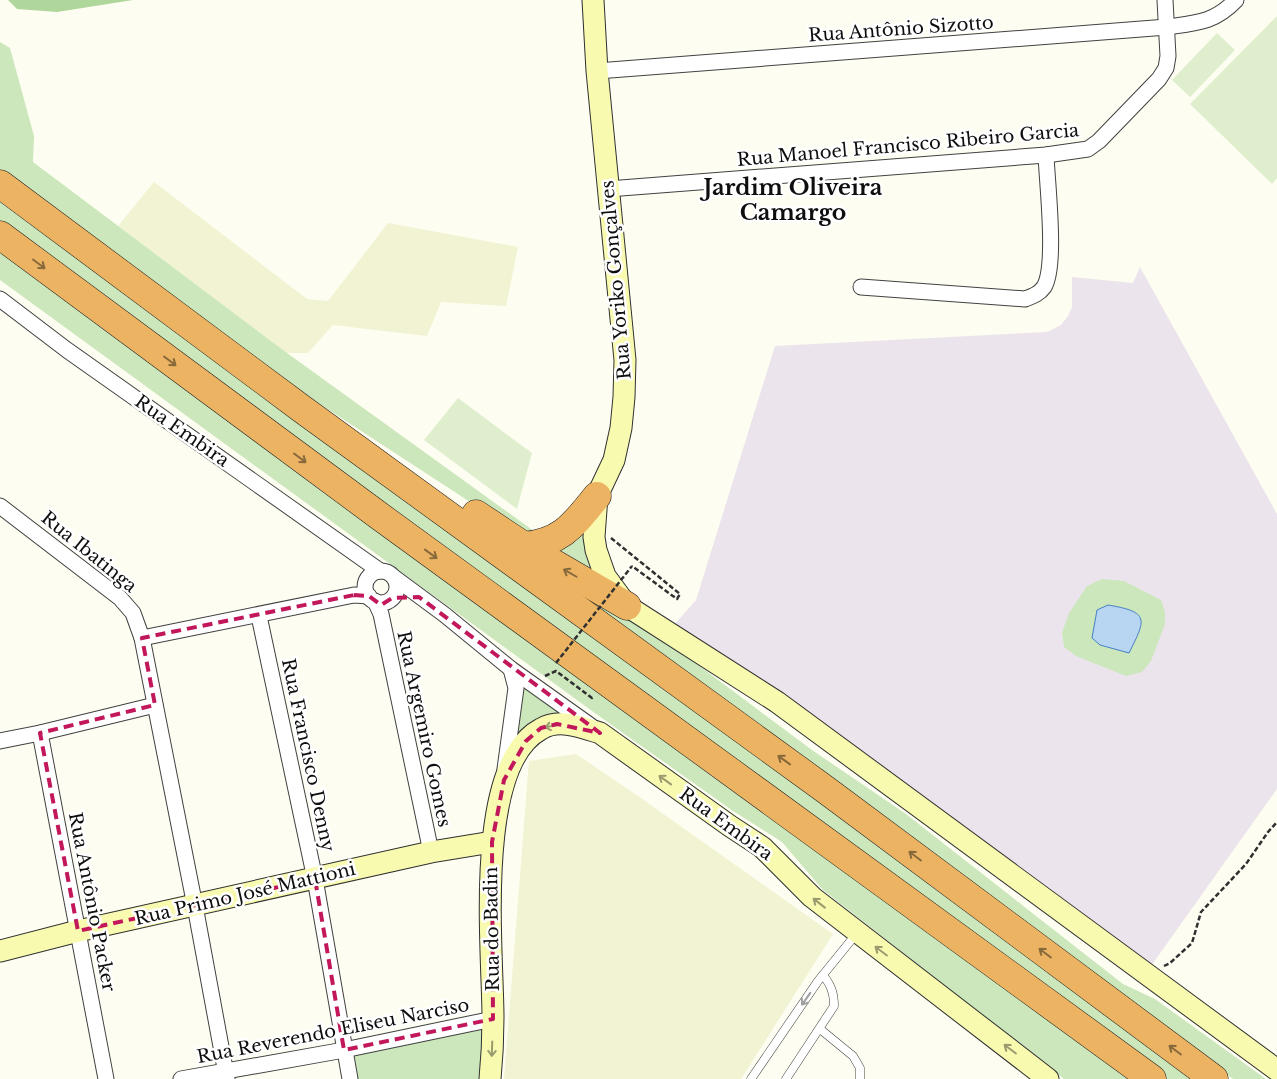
<svg xmlns="http://www.w3.org/2000/svg" width="1277" height="1079" viewBox="0 0 1277 1079" font-family="'Libre Baskerville',serif">
<style>
.industrial{fill:#ece4ec}
.farmland{fill:#f1f3d2}
.green{fill:#cce7bc}
.forest{fill:#afd79c}
.pitch{fill:#dfefcd}
.water{fill:#b8d5f2;stroke:#4480c5}
.lines{fill:none;stroke-linecap:round;stroke-linejoin:round}
.lane-casing{stroke:#414141;stroke-width:9}
.street-casing{stroke:#414141;stroke-width:17}
.secondary-casing{stroke:#303030;stroke-width:23}
.highway-casing{stroke:#1f1f1f;stroke-width:29}
.path{stroke:#303030;stroke-width:2.5;stroke-dasharray:5 2.5;stroke-linecap:butt}
.lane{stroke:#fff;stroke-width:8}
.street{stroke:#fff;stroke-width:15}
.secondary{stroke:#f8fab0;stroke-width:21}
.highway{stroke:#ebb362;stroke-width:28}
.path-bridge{stroke:#303030;stroke-width:2.5;stroke-dasharray:5 2.5;stroke-linecap:butt}
.oneway{stroke:#88693c}
.oneway2{stroke:#9a9c6f}
.oneway3{stroke:#9f9f9f}
.marked{fill:none;stroke:#c2185b;stroke-width:4;stroke-dasharray:10 6;stroke-linejoin:round}
.labels{text-anchor:middle;stroke-width:5;stroke-linejoin:round;paint-order:stroke}
.street-label{font-size:18px;fill:#0e0e0e;stroke:#fff}
.district-label{font-size:22px;font-weight:bold;fill:#0e0e0e;stroke:#fff}
</style>
<rect width="100%" height="100%" fill="#fefdf1"/>
<!-- industrial -->
<path class="industrial" d="M 1140,267 L 1277,514 L 1277,789 L 1151,966 L 1056,894 L 674,625 L 696,600 L 775,346 L 1047,332 L 1061,325 L 1068,316 L 1072,307 L 1072,277 L 1133,283 Z"/>
<!-- farmland -->
<g class="farmland">
<path d="M 154,182 L 307,299 L 328,301 L 388,223 L 518,247 L 506,306 L 441,302 L 427,336 L 333,325 L 308,353 L 287,353 L 118,226 Z"/>
<path d="M 576,754 L 638,796 L 833,934 L 741,1079 L 504,1079 L 529,761 Z"/>
</g>
<!-- green -->
<g class="green">
<path d="M 0,42 L 10,48 L 34,136 L 33,162 L 287,353 L 538,534 L 515,528 L 490,515 L 283,380 L 0,175 Z"/>
<path d="M 0,194 L 1200,1079 L 1166,1079 L 945,920 L 0,226 Z"/>
<path d="M 0,245 L 1141,1079 L 1064,1079 L 823,890 L 782,842 L 733,811 L 592,711 L 0,280 Z"/>
<path d="M 587,517 L 598,576 L 547,548 Z"/>
<path d="M 497,538 L 634,617 L 812,750 L 906,814 L 1123,984 L 1155,999 L 1266,1079 L 1233,1079 Z"/>
<path d="M 1102,579 L 1124,581 L 1161,600 L 1165,612 L 1165,624 L 1151,661 L 1142,672 L 1126,676 L 1076,656 L 1064,647 L 1062,633 L 1069,613 L 1087,586 Z"/>
<path d="M 531,688 L 585,722 L 561,724 L 509,763 L 518,690 Z"/>
<path d="M 490,1022 L 488,1079 L 350,1079 L 345,1053 Z"/>
</g>
<!-- forest -->
<path class="forest" d="M 8,0 L 133,0 L 57,12 L 17,9 Z"/>
<!-- pitch -->
<g class="pitch">
<path d="M 1277,16 L 1277,178 L 1272,184 L 1190,104 Z"/>
<path d="M 1217,33 L 1235,50 L 1190,97 L 1172,80 Z"/>
<path d="M 458,398 L 532,453 L 517,509 L 424,440 Z"/>
</g>
<!-- water -->
<path class="water" d="M 1108,605 C 1150,612 1146,619 1129,653 L 1100,645 L 1092,638 L 1097,610 Z"/>
<g class="lines">
<defs>
<g id="lane">
<path d="M 820,1029 L 853,1056 L 860,1068 L 860,1079"/>
<path d="M 751,1079 L 818,981 L 857,933"/>
<path d="M 786,1079 L 834,1006 C 834,993 831,985 823,975"/>
</g>
<g id="street">
<path d="M 597,71 L 1167,27 C 1196,23 1214,23 1236,0"/>
<path d="M 608,189 L 1046,155 L 1088,149 L 1099,141 L 1159,79 L 1166,68 L 1168,56 L 1165,0"/>
<path d="M 861,287 L 1025,299 C 1033,296 1039,294 1044,287 C 1057,266 1047,183 1046,155"/>
<path d="M 0,299 L 67,350 L 380,571"/>
<path d="M 0,506 L 120,598 L 133,613 L 142,638 L 195,906 L 227,1079"/>
<circle cx="381" cy="587" r="16"/>
<path d="M 395,578 L 445,615 L 511,669 L 591,726"/>
<path d="M 375,601 L 381,614 L 431,852"/>
<path d="M 259,616 L 315,879 L 350,1079"/>
<path d="M 142,638 L 354,595 L 369,596"/>
<path d="M 40,733 L 106,1079"/>
<path d="M 0,741 L 40,733 L 155,705"/>
<path d="M 505,769 L 516,688 L 511,669"/>
<path d="M 181,1079 L 344,1050 L 493,1019"/>
</g>
<g id="secondary">
<path d="M 593,0 L 597,71 L 625,360 L 624,397 L 621,428 L 614,460 L 597,496 L 594,537 L 596,550 L 605,576 L 627,606 L 777,702 L 1277,1070"/>
<path d="M 0,951 L 78,931 L 431,852 L 492,842"/>
<path d="M 490,1079 C 492,1059 493,1039 493,1018 C 493,952 473,765 541,729 C 559,718 581,727 600,733 L 730,826 L 762,847 L 812,897 L 1048,1079"/>
</g>
<g id="highway">
<path d="M 0,184 L 302,409 L 826,790 L 1214,1079"/>
<path d="M 0,235 L 378,515 L 1152,1079"/>
<path d="M 476,514 L 524,546 L 627,606"/>
<path d="M 524,546 C 563,542 574,524 597,496"/>
</g>
</defs>
<!-- lane casing -->
<use href="#lane" class="lane-casing"/>
<!-- street casing -->
<use href="#street" class="street-casing"/>
<!-- secondary casing -->
<use href="#secondary" class="secondary-casing"/>
<!-- highway casing -->
<use href="#highway" class="highway-casing"/>
<!-- path -->
<g class="path">
<path d="M 611,538 L 680,594 L 677,599 L 632,566"/>
<path d="M 545,676 L 556,671 L 592,698 L 593,697"/>
<path d="M 1164,966 L 1170,963 L 1192,943 L 1201,912 L 1246,864 L 1268,832 L 1277,822"/>
</g>
<!-- lane -->
<use href="#lane" class="lane"/>
<!-- street -->
<use href="#street" class="street"/>
<!-- secondary -->
<use href="#secondary" class="secondary"/>
<!-- highway -->
<use href="#highway" class="highway"/>
<!-- path-bridge -->
<path class="path-bridge" d="M 556,663 L 632,566"/>
</g>
<!-- one-way arrows -->
<defs><path id="oneway-shaft" d="M-6 0H5M1.5-3L5.5 0L1.5 3" fill="none" stroke-width="1.6" stroke-linecap="round" stroke-linejoin="round" transform="scale(1.25)"/></defs>
<g class="oneway">
<use href="#oneway-shaft" transform="translate(39 264) rotate(37)"/>
<use href="#oneway-shaft" transform="translate(170 361) rotate(37)"/>
<use href="#oneway-shaft" transform="translate(300 458) rotate(37)"/>
<use href="#oneway-shaft" transform="translate(431 554) rotate(36)"/>
<use href="#oneway-shaft" transform="translate(570 573) rotate(-150)"/>
<use href="#oneway-shaft" transform="translate(784 760) rotate(-144)"/>
<use href="#oneway-shaft" transform="translate(915 856) rotate(-143)"/>
<use href="#oneway-shaft" transform="translate(1045 953) rotate(-143)"/>
<use href="#oneway-shaft" transform="translate(1175 1050) rotate(-143)"/>
</g>
<g class="oneway2">
<use href="#oneway-shaft" transform="translate(552 726) rotate(168)"/>
<use href="#oneway-shaft" transform="translate(665 780) rotate(-144)"/>
<use href="#oneway-shaft" transform="translate(819 903) rotate(-142)"/>
<use href="#oneway-shaft" transform="translate(881 951) rotate(-143)"/>
<use href="#oneway-shaft" transform="translate(492 1049) rotate(92)"/>
<use href="#oneway-shaft" transform="translate(1010 1049) rotate(-143)"/>
</g>
<use class="oneway3" href="#oneway-shaft" transform="translate(806 999) rotate(125)"/>
<!-- marked area -->
<path class="marked" d="M 354,595 L 369,596 L 381,605 L 392,598 L 419,597 L 600,733 L 557,724 L 541,728 L 526,741 L 504,780 L 492,842 L 493,1019 L 344,1050 L 315,879 L 78,931 L 40,733 L 155,705 L 142,638 Z"/>
<g class="labels">
<!-- street labels -->
<g class="street-label">
<text transform="translate(901 29) rotate(-4)" y="6">Rua Antônio Sizotto</text>
<text transform="translate(908 145) rotate(-5)" y="6">Rua Manoel Francisco Ribeiro Garcia</text>
<text transform="translate(616 280) rotate(-95)" y="6">Rua Yoriko Gonçalves</text>
<text transform="translate(182 431) rotate(35)" y="6">Rua Embira</text>
<text transform="translate(89 552) rotate(39)" y="6">Rua Ibatinga</text>
<text transform="translate(424 729) rotate(78)" y="6">Rua Argemiro Gomes</text>
<text transform="translate(308 755) rotate(78)" y="6">Rua Francisco Denny</text>
<text transform="translate(726 824) rotate(36)" y="6">Rua Embira</text>
<text transform="translate(245 894) rotate(-13)" y="6">Rua Primo José Mattioni</text>
<text transform="translate(92 902) rotate(79)" y="6">Rua Antônio Packer</text>
<text transform="translate(492 929) rotate(-91)" y="6">Rua do Badin</text>
<text transform="translate(333 1031) rotate(-11)" y="6">Rua Reverendo Eliseu Narciso</text>
</g>
<!-- district labels -->
<g class="district-label">
<text x="793" y="195">Jardim Oliveira<tspan x="793" dy="25">Camargo</tspan></text>
</g>
</g>
</svg>
